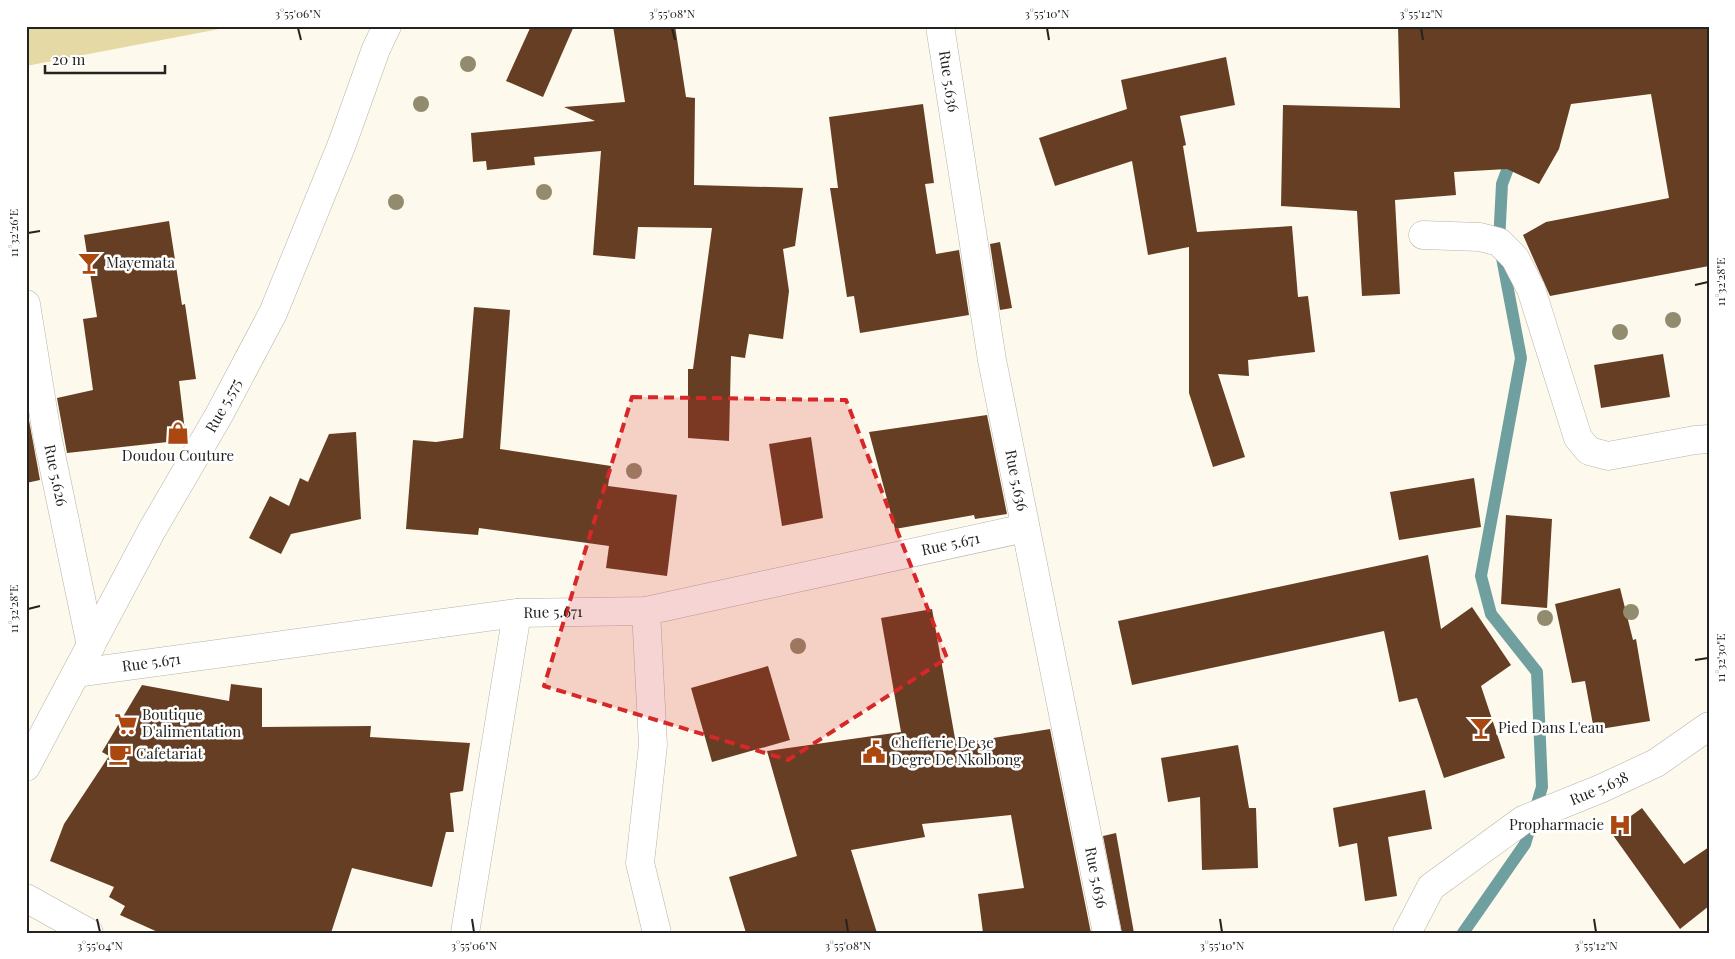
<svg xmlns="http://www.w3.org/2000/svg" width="1735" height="959" viewBox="0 0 1735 959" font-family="'Playfair Display',serif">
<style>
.green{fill:#e5d9a6}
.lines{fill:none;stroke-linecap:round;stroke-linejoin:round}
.stream{stroke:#709fa0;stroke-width:12}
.building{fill:#653e23}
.minor-casing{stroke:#b5b3a7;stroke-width:29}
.minor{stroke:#fff;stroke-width:28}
.tree{fill:#928b6e}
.marked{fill:#d62828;fill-opacity:0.2;stroke:#d62828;stroke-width:4;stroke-dasharray:10 6;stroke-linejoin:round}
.ticks{fill:none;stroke:#24231f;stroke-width:2}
.labels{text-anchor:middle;stroke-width:5;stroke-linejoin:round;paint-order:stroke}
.street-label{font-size:15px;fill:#24231f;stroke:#fff}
.poi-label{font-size:15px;fill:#24231f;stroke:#fff;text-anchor:start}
.neatline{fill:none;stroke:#24231f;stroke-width:2}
.ticks-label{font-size:12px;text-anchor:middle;fill:#24231f}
</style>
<rect width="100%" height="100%" fill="#fdfaed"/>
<!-- green -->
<path class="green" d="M 26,26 L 235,26 L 26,66 Z"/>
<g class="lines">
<!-- stream -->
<path class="stream" d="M 1463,933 L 1525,844 L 1542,787 L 1537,672 L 1491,614 L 1481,576 L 1521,358 L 1499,242 L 1502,184 L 1513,155"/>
</g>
<!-- building -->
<g class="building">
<path d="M 531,26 L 574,26 L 543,97 L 506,81 Z"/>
<path d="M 613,26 L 675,26 L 686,97 L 695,98 L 694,185 L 803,188 L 795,246 L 783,249 L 789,291 L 783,339 L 749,334 L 745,358 L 731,356 L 729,441 L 688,438 L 688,369 L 693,369 L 712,228 L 638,227 L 635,259 L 593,255 L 601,151 L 534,157 L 535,165 L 487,170 L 486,161 L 473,162 L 471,133 L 595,121 L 564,107 L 625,102 Z"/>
<path d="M 1398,26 L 1709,26 L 1709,266 L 1550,296 L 1523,235 L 1546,222 L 1669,198 L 1651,94 L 1571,104 L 1559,149 L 1539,184 L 1507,169 L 1454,172 L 1456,195 L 1395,200 L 1400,294 L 1362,296 L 1357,211 L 1281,206 L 1283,105 L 1400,108 Z"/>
<path d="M 1226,57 L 1235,105 L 1180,116 L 1186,145 L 1183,146 L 1197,232 L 1292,226 L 1298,297 L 1308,296 L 1315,352 L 1248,360 L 1249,376 L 1218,374 L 1245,457 L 1213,467 L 1189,393 L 1189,247 L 1148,255 L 1132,161 L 1055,186 L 1039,138 L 1127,109 L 1121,80 Z"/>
<path d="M 923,104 L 934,183 L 925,184 L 936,254 L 959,250 L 969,315 L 860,333 L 854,296 L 847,297 L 830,188 L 838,188 L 829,117 Z"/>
<path d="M 169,221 L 182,305 L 185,304 L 196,379 L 179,381 L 186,440 L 67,453 L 57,398 L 93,390 L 83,319 L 97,317 L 84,235 Z"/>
<path d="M 1000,242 L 1012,308 L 1000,310 L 990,244 Z"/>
<path d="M 474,307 L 510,310 L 500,449 L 611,466 L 608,486 L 677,495 L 667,576 L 606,568 L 609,546 L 479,528 L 478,535 L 406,529 L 413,440 L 436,442 L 463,438 Z"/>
<path d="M 1663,354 L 1670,397 L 1601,408 L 1594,365 Z"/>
<path d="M 26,404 L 40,480 L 26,483 Z"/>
<path d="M 987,415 L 1007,514 L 975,519 L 974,515 L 895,529 L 869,432 Z"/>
<path d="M 356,432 L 361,519 L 291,534 L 281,554 L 249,538 L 270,496 L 289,506 L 300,478 L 308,482 L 329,434 Z"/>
<path d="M 811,437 L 823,518 L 782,526 L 769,444 Z"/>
<path d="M 1474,478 L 1481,527 L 1399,540 L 1390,492 Z"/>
<path d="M 1506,515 L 1552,519 L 1547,608 L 1501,604 Z"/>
<path d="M 1428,555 L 1441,629 L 1472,607 L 1511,665 L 1481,686 L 1505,758 L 1444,778 L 1417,698 L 1399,702 L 1384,631 L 1132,685 L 1118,621 Z"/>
<path d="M 1620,588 L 1633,640 L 1636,639 L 1650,721 L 1594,730 L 1585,681 L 1572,683 L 1555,604 Z"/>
<path d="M 932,609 L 956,744 L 1050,729 L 1091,933 L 983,933 L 978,894 L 1024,888 L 1011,815 L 922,824 L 925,837 L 851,850 L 877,933 L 746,933 L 729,877 L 797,856 L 767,751 L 901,732 L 881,618 Z"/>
<path d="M 768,666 L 790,740 L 712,762 L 691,688 Z"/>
<path d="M 231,684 L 262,688 L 262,727 L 371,726 L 370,737 L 470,743 L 463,791 L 450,793 L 454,832 L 446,832 L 432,887 L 352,868 L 331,933 L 160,933 L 120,915 L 125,906 L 109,897 L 114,887 L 50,861 L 64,824 L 109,756 L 102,752 L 142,685 L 229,701 Z"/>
<path d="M 1238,745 L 1249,808 L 1256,808 L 1258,868 L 1202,870 L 1200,797 L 1168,802 L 1161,758 Z"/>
<path d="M 1425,790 L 1432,829 L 1388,837 L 1397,896 L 1365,901 L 1357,843 L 1339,847 L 1333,808 Z"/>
<path d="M 1642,808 L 1684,864 L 1709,847 L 1709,906 L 1680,929 L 1610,831 Z"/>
<path d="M 1116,833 L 1134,933 L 1122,933 L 1103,836 Z"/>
</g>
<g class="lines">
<defs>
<g id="minor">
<path id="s1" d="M 940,26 L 992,360 L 1107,933"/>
<path d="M 1423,235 L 1480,237 L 1499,242 L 1515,258 L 1531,289 L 1578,438 L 1589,451 L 1608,456 L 1695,440 L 1709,439"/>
<path id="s2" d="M 26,304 L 47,435 L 91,646"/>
<path d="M 646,611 L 653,745 L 640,863 L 657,933"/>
<path id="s3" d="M 77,673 L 517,613 L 646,611 L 1025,528"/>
<path id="s4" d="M 26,767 L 152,530 L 219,415 L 273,313 L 342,144 L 376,49 L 387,26"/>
<path d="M 26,898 L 89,933"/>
<path d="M 465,933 L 517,613"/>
<path id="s5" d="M 1407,933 L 1431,887 L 1523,820 L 1600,789 L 1656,763 L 1709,726"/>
</g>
</defs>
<!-- minor casing -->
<use href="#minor" class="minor-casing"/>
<!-- minor -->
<use href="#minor" class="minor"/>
</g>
<!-- trees -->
<g class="tree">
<circle cx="468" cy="64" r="8"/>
<circle cx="421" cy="104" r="8"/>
<circle cx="544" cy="192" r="8"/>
<circle cx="396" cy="202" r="8"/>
<circle cx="1673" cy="320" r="8"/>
<circle cx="1620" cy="332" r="8"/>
<circle cx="634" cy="471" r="8"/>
<circle cx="1631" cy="612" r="8"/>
<circle cx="1545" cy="618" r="8"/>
<circle cx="798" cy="646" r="8"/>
</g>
<!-- marked area -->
<path class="marked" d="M 632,397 L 846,400 L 947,658 L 788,760 L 544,686 Z"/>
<!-- ticks -->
<path class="ticks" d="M 298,28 L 301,40M 672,28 L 675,40M 1047,28 L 1049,40M 1421,28 L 1423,40M 28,233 L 40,231M 1695,285 L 1708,282M 28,609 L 40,606M 1695,660 L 1708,658M 97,919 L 100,932M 472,919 L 474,932M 846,919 L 848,932M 1220,919 L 1222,932M 1594,919 L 1596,932"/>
<!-- icons -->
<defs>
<symbol id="bar-bare" viewBox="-9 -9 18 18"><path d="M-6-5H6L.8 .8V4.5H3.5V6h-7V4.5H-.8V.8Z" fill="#ab4810" stroke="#fff" stroke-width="2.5" paint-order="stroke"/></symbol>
<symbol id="shop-bare" viewBox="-9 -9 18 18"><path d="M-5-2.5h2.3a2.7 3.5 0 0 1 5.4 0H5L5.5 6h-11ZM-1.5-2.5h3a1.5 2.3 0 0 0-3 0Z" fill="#ab4810" stroke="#fff" stroke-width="2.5" paint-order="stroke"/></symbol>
<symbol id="supermarket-bare" viewBox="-9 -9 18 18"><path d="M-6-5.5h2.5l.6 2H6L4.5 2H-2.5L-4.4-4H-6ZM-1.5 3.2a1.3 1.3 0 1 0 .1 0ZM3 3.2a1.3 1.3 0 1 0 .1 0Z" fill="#ab4810" stroke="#fff" stroke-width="2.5" paint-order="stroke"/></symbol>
<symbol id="civic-bare" viewBox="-9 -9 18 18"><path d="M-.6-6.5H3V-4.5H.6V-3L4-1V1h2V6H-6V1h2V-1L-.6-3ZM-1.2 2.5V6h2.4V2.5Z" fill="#ab4810" stroke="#fff" stroke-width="2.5" paint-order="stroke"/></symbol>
<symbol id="cafe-bare" viewBox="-9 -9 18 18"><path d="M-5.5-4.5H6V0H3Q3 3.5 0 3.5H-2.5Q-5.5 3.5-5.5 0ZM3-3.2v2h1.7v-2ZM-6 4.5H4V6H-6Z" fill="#ab4810" stroke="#fff" stroke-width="2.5" paint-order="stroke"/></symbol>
<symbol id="hospital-bare" viewBox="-9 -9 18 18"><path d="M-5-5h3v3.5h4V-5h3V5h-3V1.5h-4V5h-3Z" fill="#ab4810" stroke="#fff" stroke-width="2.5" paint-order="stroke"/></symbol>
</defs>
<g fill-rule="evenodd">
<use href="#bar-bare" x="73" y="247" width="32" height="32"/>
<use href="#shop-bare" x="162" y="417" width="32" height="32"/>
<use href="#supermarket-bare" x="110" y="708" width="32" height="32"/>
<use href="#bar-bare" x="1465" y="712" width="32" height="32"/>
<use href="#civic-bare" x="858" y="736" width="32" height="32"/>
<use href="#cafe-bare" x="104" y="738" width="32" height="32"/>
<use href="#hospital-bare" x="1604" y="809" width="32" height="32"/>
</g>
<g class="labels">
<!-- street labels -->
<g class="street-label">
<text dy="5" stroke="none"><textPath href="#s1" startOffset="56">Rue 5.636</textPath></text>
<text dy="5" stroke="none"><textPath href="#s4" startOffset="412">Rue 5.575</textPath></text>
<text dy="5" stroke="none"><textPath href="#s2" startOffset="174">Rue 5.626</textPath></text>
<text dy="5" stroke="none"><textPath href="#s1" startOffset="461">Rue 5.636</textPath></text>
<text dy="5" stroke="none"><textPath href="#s3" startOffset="885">Rue 5.671</textPath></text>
<text dy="5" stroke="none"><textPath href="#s3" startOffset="480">Rue 5.671</textPath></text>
<text dy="5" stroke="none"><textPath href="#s3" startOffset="75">Rue 5.671</textPath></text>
<text dy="5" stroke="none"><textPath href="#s5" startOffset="248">Rue 5.638</textPath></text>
<text dy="5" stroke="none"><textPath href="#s1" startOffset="866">Rue 5.636</textPath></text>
</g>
<!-- poi labels -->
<g class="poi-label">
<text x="106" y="268">Mayemata</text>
<text x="178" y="461" text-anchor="middle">Doudou Couture</text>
<text x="142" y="720">Boutique<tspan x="142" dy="17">D'alimentation</tspan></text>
<text x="1498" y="733">Pied Dans L'eau</text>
<text x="891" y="748">Chefferie De 3e<tspan x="891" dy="17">Degre De Nkolbong</tspan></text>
<text x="136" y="759">Cafetariat</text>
<text x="1604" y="830" text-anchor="end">Propharmacie</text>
</g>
</g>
<!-- border -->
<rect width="1735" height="959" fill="none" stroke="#ffffff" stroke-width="55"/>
<!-- scale -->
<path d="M45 65v8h120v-8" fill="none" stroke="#24231f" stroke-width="2.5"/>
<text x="52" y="65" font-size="15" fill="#24231f" stroke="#ffffff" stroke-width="4" paint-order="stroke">20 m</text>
<rect x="28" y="28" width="1680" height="904" class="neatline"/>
<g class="ticks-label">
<text x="298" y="18">3°55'06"N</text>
<text x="672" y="18">3°55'08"N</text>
<text x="1047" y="18">3°55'10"N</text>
<text x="1421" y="18">3°55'12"N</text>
<text transform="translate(14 233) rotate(-90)" y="4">11°32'26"E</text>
<text transform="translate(1721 282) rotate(-90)" y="4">11°32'28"E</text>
<text transform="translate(14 609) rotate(-90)" y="4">11°32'28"E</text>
<text transform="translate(1721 658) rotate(-90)" y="4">11°32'30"E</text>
<text x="100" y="950">3°55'04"N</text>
<text x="474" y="950">3°55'06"N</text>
<text x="848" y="950">3°55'08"N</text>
<text x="1222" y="950">3°55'10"N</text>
<text x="1596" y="950">3°55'12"N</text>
</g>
</svg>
